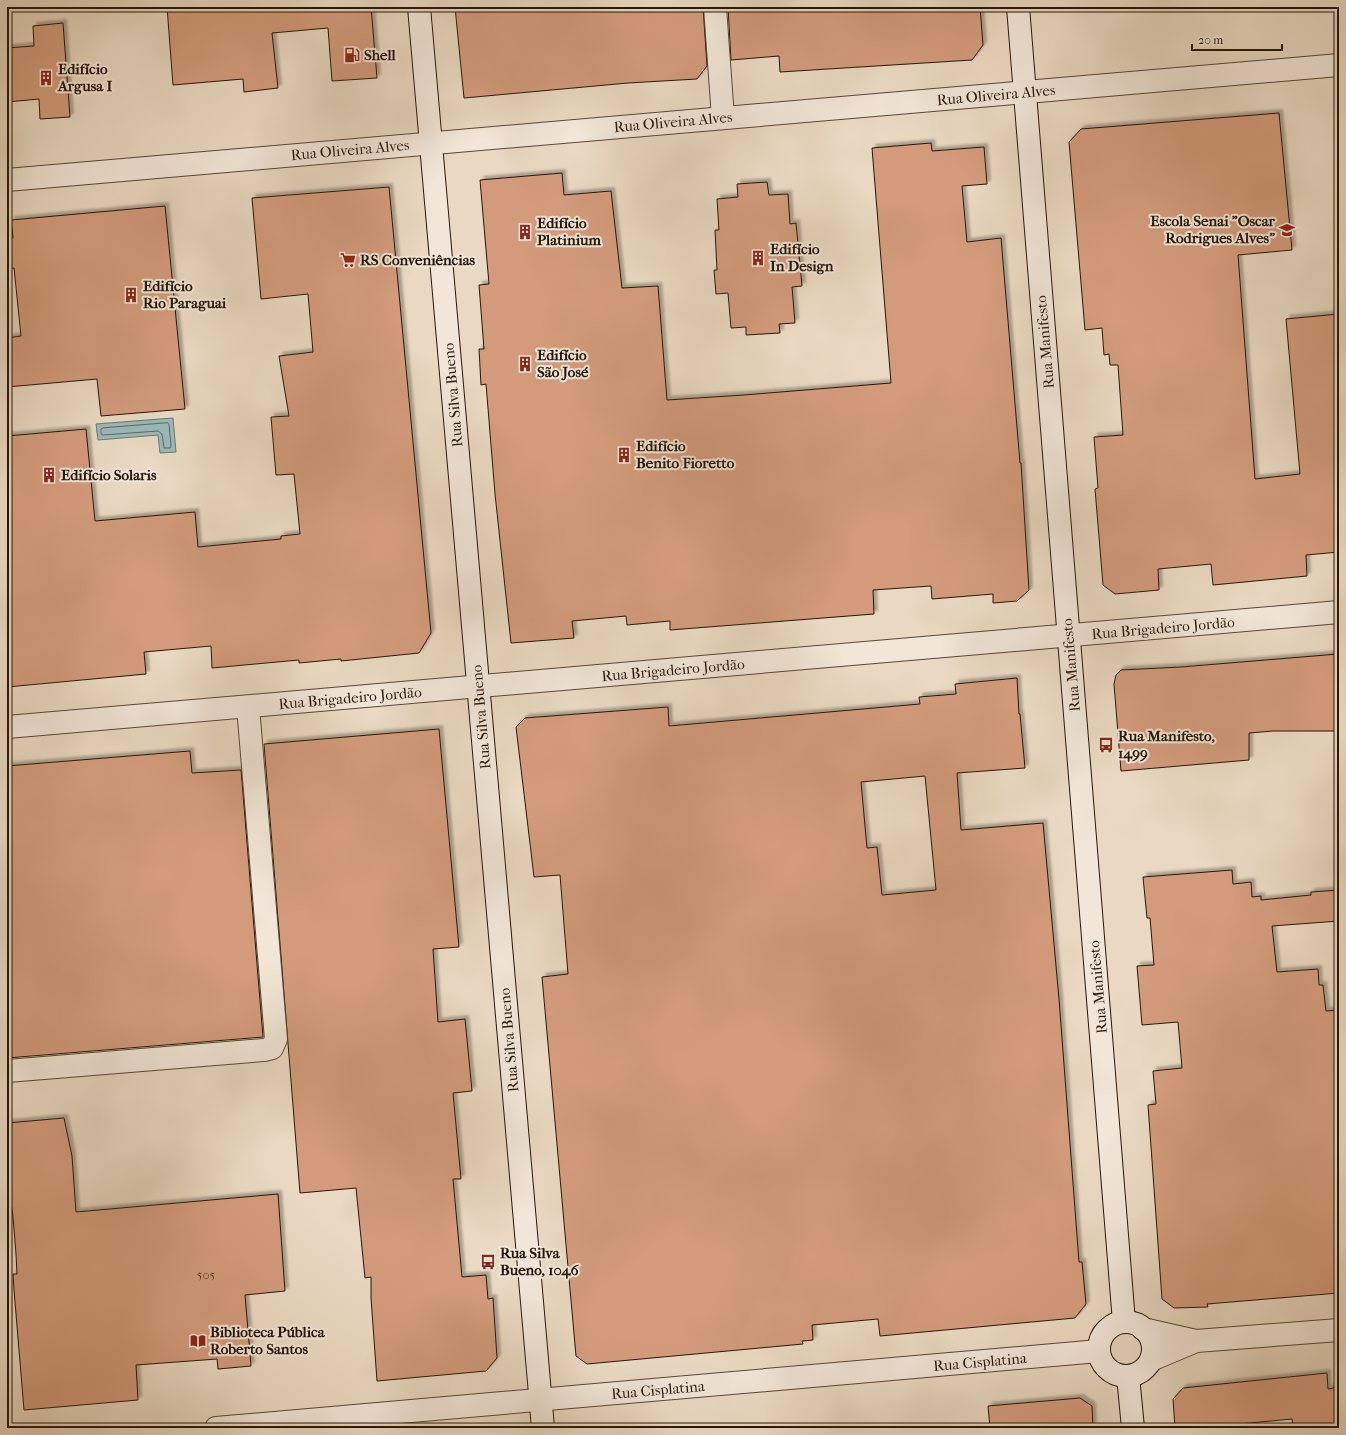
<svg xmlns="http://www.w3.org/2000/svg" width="1346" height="1435" viewBox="0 0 1346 1435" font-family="'IM FELL French Canon',serif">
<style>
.water{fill:#9ab9bb;stroke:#6c7873}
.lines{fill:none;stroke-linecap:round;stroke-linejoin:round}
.shore{stroke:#606862;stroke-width:1}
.building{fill:#d39b7c;stroke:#271608;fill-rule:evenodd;filter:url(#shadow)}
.street-casing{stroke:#584736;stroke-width:24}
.secondary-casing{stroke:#271608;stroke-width:24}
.street{stroke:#f1e6d7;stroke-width:22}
.secondary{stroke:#f1e6d7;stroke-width:22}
.labels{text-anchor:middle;stroke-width:4;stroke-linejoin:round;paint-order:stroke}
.number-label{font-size:13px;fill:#523725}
.poi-label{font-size:15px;font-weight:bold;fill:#271608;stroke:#f1e6d7;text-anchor:start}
.street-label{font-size:15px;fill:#271608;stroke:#f1e6d7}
</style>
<defs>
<filter id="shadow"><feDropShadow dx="3.5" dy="-3.5" stdDeviation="1" flood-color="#0004"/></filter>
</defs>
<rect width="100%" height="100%" fill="#e9d9c2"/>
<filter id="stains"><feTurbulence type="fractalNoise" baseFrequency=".005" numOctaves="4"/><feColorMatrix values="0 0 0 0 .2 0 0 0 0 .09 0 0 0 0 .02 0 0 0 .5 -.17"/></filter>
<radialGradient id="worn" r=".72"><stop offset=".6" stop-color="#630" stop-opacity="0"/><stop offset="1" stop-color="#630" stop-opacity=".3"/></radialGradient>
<!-- water -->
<path class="water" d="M 173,418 L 176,452 L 160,453 L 158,435 L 98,440 L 96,424 Z"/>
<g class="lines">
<!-- shore -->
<path class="shore" d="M 168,423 L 169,425 L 171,446 L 170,448 L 164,448 L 162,434 L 158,431 L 103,435 L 101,434 L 101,429 L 103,428 Z"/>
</g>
<!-- building -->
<g class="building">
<path d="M 167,7 L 202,7 L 203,11 L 237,7 L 371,7 L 377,78 L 332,81 L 328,28 L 272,33 L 278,88 L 244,92 L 243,79 L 173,85 Z"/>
<path d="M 455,7 L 703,7 L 707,66 L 697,79 L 628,83 L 464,98 Z"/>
<path d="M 728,7 L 980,7 L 983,45 L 972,60 L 780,72 L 779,56 L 731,60 Z"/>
<path d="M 63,23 L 70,117 L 40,119 L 39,99 L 7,102 L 7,48 L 34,46 L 33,26 Z"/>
<path d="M 1279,113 L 1292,250 L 1238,255 L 1255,479 L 1300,474 L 1286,319 L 1339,314 L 1339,552 L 1306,555 L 1307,576 L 1213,585 L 1211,564 L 1158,569 L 1159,590 L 1115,594 L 1103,585 L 1095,489 L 1098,488 L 1094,437 L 1123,435 L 1118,365 L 1110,365 L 1109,354 L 1104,355 L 1102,328 L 1085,330 L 1069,142 L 1081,129 Z"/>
<path d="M 931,143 L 932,151 L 984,147 L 987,184 L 962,186 L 967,242 L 1001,238 L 1020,463 L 1021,463 L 1029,590 L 1017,601 L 993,603 L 993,594 L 932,599 L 931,586 L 873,590 L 874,614 L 670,630 L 670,621 L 627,625 L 626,616 L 572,621 L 574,638 L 511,643 L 495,494 L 486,384 L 481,385 L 479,349 L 484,349 L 479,285 L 489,284 L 480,180 L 562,173 L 564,195 L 611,191 L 622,288 L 658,286 L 667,400 L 744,395 L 891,383 L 872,148 Z"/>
<path d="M 767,182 L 769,195 L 788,194 L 790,224 L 796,223 L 802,286 L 792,287 L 795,323 L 779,324 L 780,333 L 746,335 L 746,327 L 731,328 L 728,293 L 716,294 L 714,270 L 717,270 L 715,230 L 719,230 L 717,199 L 738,197 L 737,184 Z"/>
<path d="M 389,187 L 431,633 L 419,653 L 341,661 L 341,659 L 299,663 L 299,660 L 212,668 L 211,646 L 144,652 L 146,674 L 7,687 L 7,436 L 86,429 L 95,521 L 195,512 L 198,547 L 281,539 L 281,536 L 300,534 L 294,474 L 276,475 L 271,417 L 289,416 L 279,356 L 313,352 L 308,294 L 261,299 L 252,198 Z"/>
<path d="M 165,206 L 185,409 L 101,416 L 97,379 L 7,387 L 7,338 L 21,336 L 14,268 L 7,269 L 7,238 L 13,238 L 11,220 Z"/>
<path d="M 1338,654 L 1339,669 L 1339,731 L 1273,731 L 1249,733 L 1249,760 L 1121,771 L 1114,684 L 1116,675 L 1121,670 L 1181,667 Z"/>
<path d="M 1017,678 L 1019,714 L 1020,714 L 1025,768 L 957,773 L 961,830 L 1043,823 L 1059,999 L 1079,1262 L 1082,1262 L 1086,1304 L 1075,1318 L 880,1336 L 878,1319 L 812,1325 L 813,1340 L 802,1341 L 803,1344 L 587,1364 L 576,1356 L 542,977 L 568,974 L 560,875 L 534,877 L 516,727 L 525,718 L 668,707 L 669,726 L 920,704 L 919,697 L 956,694 L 955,684 ZM 925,776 L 936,890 L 882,895 L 877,847 L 867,848 L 861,782 Z"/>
<path d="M 439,729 L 459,947 L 433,949 L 438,1022 L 465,1019 L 472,1091 L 453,1093 L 461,1179 L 453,1179 L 462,1277 L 486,1275 L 488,1299 L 493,1298 L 497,1358 L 486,1371 L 377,1381 L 371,1298 L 371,1277 L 365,1278 L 356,1188 L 300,1193 L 264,744 Z"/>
<path d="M 190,751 L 192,773 L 241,770 L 263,1037 L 7,1058 L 7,766 Z"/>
<path d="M 1232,870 L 1233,884 L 1251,882 L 1252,897 L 1261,896 L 1261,900 L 1311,895 L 1311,892 L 1339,890 L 1339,921 L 1272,926 L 1277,972 L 1318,969 L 1319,985 L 1323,985 L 1326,1011 L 1339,1010 L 1339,1293 L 1207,1304 L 1208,1307 L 1174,1308 L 1162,1299 L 1148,1105 L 1156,1104 L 1153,1071 L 1182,1068 L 1178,1022 L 1142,1025 L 1137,966 L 1154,965 L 1150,918 L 1147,918 L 1143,877 Z"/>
<path d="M 64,1118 L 72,1156 L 76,1212 L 278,1194 L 285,1291 L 245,1295 L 251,1366 L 218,1369 L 217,1359 L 136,1365 L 138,1400 L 24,1410 L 14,1290 L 13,1274 L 17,1274 L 16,1254 L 13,1217 L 7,1171 L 7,1123 Z"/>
<path d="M 1327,1373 L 1328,1389 L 1339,1387 L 1339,1428 L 1293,1428 L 1292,1419 L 1239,1424 L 1239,1428 L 1175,1428 L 1173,1399 L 1183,1388 Z"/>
<path d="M 1080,1398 L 1092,1406 L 1093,1428 L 990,1428 L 988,1406 Z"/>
</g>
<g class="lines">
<defs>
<g id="street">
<path d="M 715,7 L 723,118"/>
<path d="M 7,180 L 1339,65"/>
<path d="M 7,727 L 1339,612"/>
<path d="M 7,1071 L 264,1050 L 272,1048 L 276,1039 L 248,707"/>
<path d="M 1143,1329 L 1196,1341 L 1339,1330"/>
<path d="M 1151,1360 L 1196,1341"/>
<path d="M 216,1428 L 1099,1351"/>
</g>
<g id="secondary">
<path d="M 419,7 L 543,1428"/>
<path d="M 1018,7 L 1124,1322"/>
<circle cx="1126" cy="1349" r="27"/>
<path d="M 1128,1376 L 1133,1428"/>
</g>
</defs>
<!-- street casing -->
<use href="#street" class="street-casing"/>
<!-- secondary casing -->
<use href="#secondary" class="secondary-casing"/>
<!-- street -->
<use href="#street" class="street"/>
<!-- secondary -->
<use href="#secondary" class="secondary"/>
</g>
<!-- icons -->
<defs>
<symbol id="fuel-bare" viewBox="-9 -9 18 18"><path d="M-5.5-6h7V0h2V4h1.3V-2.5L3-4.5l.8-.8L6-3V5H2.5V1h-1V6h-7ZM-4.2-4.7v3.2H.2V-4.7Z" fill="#8f2418" stroke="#f1e6d7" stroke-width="2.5" paint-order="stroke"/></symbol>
<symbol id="building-bare" viewBox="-9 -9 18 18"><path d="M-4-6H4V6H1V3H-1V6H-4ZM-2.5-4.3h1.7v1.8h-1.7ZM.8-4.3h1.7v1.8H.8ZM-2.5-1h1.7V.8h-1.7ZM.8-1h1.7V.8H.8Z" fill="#8f2418" stroke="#f1e6d7" stroke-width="2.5" paint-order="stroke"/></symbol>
<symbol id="school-bare" viewBox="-9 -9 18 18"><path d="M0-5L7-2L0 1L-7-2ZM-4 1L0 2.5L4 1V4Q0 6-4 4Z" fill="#8f2418" stroke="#f1e6d7" stroke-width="2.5" paint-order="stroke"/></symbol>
<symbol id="supermarket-bare" viewBox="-9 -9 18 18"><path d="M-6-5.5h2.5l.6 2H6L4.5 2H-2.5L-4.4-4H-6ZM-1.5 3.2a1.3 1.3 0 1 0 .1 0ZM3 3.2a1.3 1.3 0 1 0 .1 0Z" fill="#8f2418" stroke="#f1e6d7" stroke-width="2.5" paint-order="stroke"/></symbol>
<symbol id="bus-bare" viewBox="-9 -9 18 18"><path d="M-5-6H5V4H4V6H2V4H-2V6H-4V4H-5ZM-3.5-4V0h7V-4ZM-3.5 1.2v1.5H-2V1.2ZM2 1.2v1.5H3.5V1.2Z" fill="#8f2418" stroke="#f1e6d7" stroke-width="2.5" paint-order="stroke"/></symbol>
<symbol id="library-bare" viewBox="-9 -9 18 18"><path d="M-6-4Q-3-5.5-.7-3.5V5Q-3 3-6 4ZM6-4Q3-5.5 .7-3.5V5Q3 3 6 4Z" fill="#8f2418" stroke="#f1e6d7" stroke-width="2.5" paint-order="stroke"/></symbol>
</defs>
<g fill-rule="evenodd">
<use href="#fuel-bare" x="341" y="44" width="22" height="22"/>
<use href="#building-bare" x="35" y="67" width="22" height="22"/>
<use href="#school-bare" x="1276" y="219" width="22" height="22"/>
<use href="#building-bare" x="514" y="221" width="22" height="22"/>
<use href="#building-bare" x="747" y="247" width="22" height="22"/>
<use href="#supermarket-bare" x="337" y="249" width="22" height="22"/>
<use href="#building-bare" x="120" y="284" width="22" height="22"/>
<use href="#building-bare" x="514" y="353" width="22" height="22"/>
<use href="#building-bare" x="613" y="444" width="22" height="22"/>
<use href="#building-bare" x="38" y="464" width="22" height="22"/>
<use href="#bus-bare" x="1095" y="734" width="22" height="22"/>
<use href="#bus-bare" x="477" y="1251" width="22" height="22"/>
<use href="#library-bare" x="187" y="1330" width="22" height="22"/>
</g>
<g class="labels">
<!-- number labels -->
<g class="number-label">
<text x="206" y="1279">505</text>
</g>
<!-- poi labels -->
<g class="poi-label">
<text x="364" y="60">Shell</text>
<text x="58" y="74">Edifício<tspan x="58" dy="17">Argusa I</tspan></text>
<text x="1275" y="226" text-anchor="end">Escola Senai "Oscar<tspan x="1275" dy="17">Rodrigues Alves"</tspan></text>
<text x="537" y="228">Edifício<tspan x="537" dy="17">Platinium</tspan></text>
<text x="770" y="254">Edifício<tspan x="770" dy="17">In Design</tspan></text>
<text x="360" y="265">RS Conveniências</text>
<text x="143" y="291">Edifício<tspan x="143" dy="17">Rio Paraguai</tspan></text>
<text x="537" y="360">Edifício<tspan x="537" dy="17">São José</tspan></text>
<text x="636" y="451">Edifício<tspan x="636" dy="17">Benito Fioretto</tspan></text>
<text x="61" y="480">Edifício Solaris</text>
<text x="1118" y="741">Rua Manifesto,<tspan x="1118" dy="17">1499</tspan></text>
<text x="500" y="1258">Rua Silva<tspan x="500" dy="17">Bueno, 1046</tspan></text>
<text x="210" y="1337">Biblioteca Pública<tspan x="210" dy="17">Roberto Santos</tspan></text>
</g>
<!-- street labels -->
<g class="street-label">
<text transform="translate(996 95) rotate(-5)" y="5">Rua Oliveira Alves</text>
<text transform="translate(673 122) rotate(-5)" y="5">Rua Oliveira Alves</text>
<text transform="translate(350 150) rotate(-5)" y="5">Rua Oliveira Alves</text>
<text transform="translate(1045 342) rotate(-95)" y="5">Rua Manifesto</text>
<text transform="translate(453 395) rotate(-95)" y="5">Rua Silva Bueno</text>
<text transform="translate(1163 628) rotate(-5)" y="5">Rua Brigadeiro Jordão</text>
<text transform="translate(1071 665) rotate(-95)" y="5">Rua Manifesto</text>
<text transform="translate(673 670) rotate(-5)" y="5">Rua Brigadeiro Jordão</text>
<text transform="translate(350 698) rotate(-5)" y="5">Rua Brigadeiro Jordão</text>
<text transform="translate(481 717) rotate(-95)" y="5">Rua Silva Bueno</text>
<text transform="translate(1098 987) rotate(-95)" y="5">Rua Manifesto</text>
<text transform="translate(509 1040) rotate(-95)" y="5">Rua Silva Bueno</text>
<text transform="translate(980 1362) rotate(-5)" y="5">Rua Cisplatina</text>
<text transform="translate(658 1390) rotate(-5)" y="5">Rua Cisplatina</text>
</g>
</g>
<!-- margin -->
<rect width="1346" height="1435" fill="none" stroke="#e9d9c2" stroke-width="24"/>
<rect x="8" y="8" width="1330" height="1419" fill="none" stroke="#271608" stroke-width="2"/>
<rect x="12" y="12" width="1322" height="1411" fill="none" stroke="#271608"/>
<!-- scale -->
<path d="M1192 44v6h90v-6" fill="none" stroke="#271608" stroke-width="2"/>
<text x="1198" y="44" font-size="12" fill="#271608" stroke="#f1e6d7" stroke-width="3" paint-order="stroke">20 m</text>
<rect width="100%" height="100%" filter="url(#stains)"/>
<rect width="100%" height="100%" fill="url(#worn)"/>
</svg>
